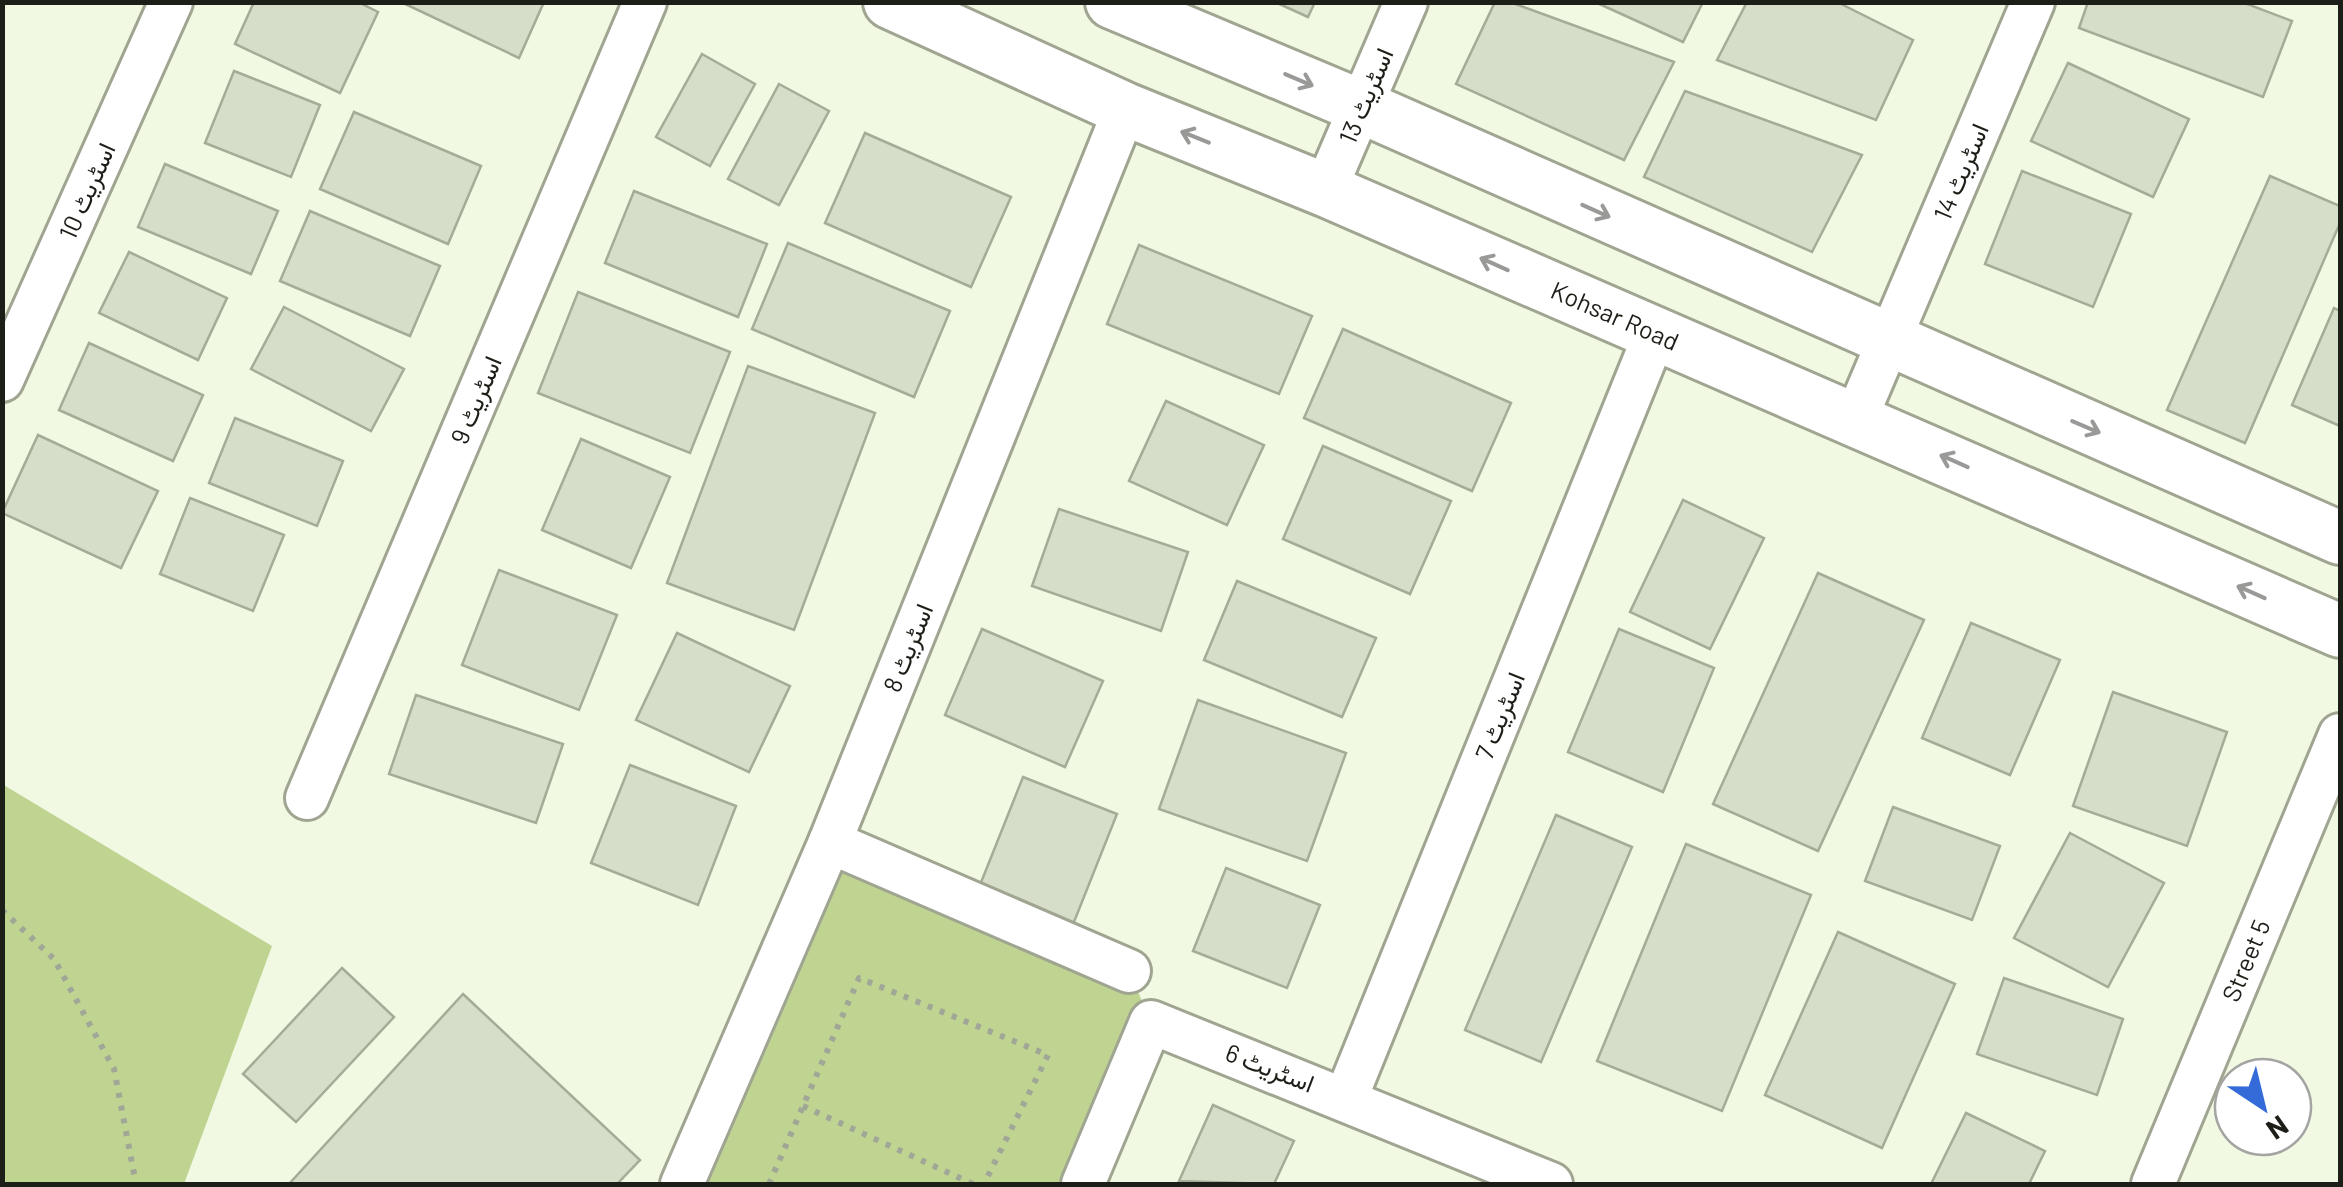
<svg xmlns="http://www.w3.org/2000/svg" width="2343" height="1187" viewBox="0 0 2343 1187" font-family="Barlow,Vazirmatn,sans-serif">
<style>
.green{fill:#c0d492}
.building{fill:#d6ddc8;stroke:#a4ab97;stroke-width:2.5}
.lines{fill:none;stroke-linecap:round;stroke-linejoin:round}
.minor-casing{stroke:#9fa591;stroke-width:48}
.tertiary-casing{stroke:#9fa591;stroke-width:58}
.path{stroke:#a1a797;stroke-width:6;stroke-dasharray:5 8;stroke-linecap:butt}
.minor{stroke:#fff;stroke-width:42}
.tertiary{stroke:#fff;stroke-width:52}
.oneway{stroke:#999a97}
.labels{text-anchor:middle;stroke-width:9;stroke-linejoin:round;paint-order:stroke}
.street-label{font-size:25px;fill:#1c1f17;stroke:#fff}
</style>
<rect width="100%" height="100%" fill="#f1f9e3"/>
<!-- green -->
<g class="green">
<path d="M 2,784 L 272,946 L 184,1184 L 3,1184 Z"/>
<path d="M 830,842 L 1129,971 L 1151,1022 L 1083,1184 L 682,1184 Z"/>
</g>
<!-- building -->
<g class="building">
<path d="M 254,2 L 358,2 L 378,12 L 340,93 L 235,44 Z"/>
<path d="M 401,2 L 544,2 L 519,58 Z"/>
<path d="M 1275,2 L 1315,2 L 1308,17 Z"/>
<path d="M 1495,2 L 1510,2 L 1674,62 L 1624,160 L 1456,84 Z"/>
<path d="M 1595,2 L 1703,2 L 1683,42 Z"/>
<path d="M 1747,2 L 1837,2 L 1913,40 L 1876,120 L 1717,60 Z"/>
<path d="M 2088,2 L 2242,2 L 2292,21 L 2263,97 L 2079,28 Z"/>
<path d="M 702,54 L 755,84 L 710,166 L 656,137 Z"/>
<path d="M 2068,63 L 2189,119 L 2153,197 L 2031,141 Z"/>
<path d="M 234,71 L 320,105 L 291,177 L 205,143 Z"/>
<path d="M 779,84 L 829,111 L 779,205 L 728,179 Z"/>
<path d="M 1685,91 L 1862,155 L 1812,252 L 1644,177 Z"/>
<path d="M 354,112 L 481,166 L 448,244 L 320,189 Z"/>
<path d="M 865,133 L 1011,197 L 971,287 L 825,223 Z"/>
<path d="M 165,164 L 278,211 L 251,274 L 138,227 Z"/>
<path d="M 2022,171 L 2131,214 L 2093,307 L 1985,264 Z"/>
<path d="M 2270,176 L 2340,206 L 2340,223 L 2245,443 L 2167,410 Z"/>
<path d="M 634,191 L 767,244 L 738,317 L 605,263 Z"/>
<path d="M 310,211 L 440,266 L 410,336 L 280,281 Z"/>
<path d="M 788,243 L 950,311 L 914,397 L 752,329 Z"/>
<path d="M 1139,245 L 1312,316 L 1279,394 L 1107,324 Z"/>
<path d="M 129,252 L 227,298 L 198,360 L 99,313 Z"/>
<path d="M 578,292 L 730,352 L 690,453 L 538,393 Z"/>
<path d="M 284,307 L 404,369 L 371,431 L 251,369 Z"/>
<path d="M 2334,308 L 2340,311 L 2340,426 L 2292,405 Z"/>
<path d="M 1343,329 L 1511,403 L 1472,491 L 1304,418 Z"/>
<path d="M 89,343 L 203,395 L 173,461 L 59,410 Z"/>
<path d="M 748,366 L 875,413 L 794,630 L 667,583 Z"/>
<path d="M 1166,401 L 1264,445 L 1227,525 L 1129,481 Z"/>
<path d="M 235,418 L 343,461 L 317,526 L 209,483 Z"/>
<path d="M 38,435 L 158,491 L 121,568 L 2,513 Z"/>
<path d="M 581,439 L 670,477 L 631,568 L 542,530 Z"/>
<path d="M 1323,446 L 1451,501 L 1410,594 L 1283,539 Z"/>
<path d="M 190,498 L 284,535 L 253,611 L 160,574 Z"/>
<path d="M 1683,500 L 1764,538 L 1710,649 L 1630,612 Z"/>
<path d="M 1059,509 L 1188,552 L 1161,631 L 1032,586 Z"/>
<path d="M 499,570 L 617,615 L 579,710 L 462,665 Z"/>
<path d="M 1818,573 L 1924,620 L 1818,851 L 1713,804 Z"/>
<path d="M 1237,581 L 1376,638 L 1342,717 L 1204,660 Z"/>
<path d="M 1971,623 L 2060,660 L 2010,775 L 1922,738 Z"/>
<path d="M 982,629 L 1103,681 L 1065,767 L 945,715 Z"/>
<path d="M 1619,629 L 1714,668 L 1663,792 L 1568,752 Z"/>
<path d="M 677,633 L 790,686 L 749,772 L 636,720 Z"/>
<path d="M 2113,692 L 2227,732 L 2187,846 L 2073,806 Z"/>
<path d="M 416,695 L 563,744 L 536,823 L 389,774 Z"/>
<path d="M 1198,700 L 1346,753 L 1307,861 L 1159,809 Z"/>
<path d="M 630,765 L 736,806 L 698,905 L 591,863 Z"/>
<path d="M 1023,777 L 1117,814 L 1072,927 L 978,890 Z"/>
<path d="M 1893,807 L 2000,846 L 1972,920 L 1865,881 Z"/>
<path d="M 1556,815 L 1632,847 L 1541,1062 L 1465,1030 Z"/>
<path d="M 2070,833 L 2164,883 L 2108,987 L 2014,938 Z"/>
<path d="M 1686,844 L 1811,895 L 1722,1111 L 1597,1061 Z"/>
<path d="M 1226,868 L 1320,905 L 1287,988 L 1193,951 Z"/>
<path d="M 1838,932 L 1955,984 L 1882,1148 L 1765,1095 Z"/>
<path d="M 342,968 L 394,1017 L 296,1122 L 243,1074 Z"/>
<path d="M 2004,978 L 2123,1019 L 2097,1095 L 1977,1054 Z"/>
<path d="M 463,994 L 640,1160 L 617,1184 L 289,1184 Z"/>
<path d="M 1213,1105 L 1294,1141 L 1274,1184 L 1179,1181 Z"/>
<path d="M 1966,1113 L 2045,1151 L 2029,1184 L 1931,1184 Z"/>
</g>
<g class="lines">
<defs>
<g id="minor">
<path d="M 1325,190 L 1406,2"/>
<path d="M 2,380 L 171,2"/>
<path d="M 1856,418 L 2033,2"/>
<path d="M 307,798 L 645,2"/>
<path d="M 830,842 L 1129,971"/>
<path d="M 1346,1098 L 1655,334"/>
<path d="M 682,1184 L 830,842 L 1125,109"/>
<path d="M 1083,1184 L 1151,1022 L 1551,1184"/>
<path id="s1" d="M 2153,1184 L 2340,735"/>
</g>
<g id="tertiary">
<path id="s2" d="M 890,2 L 1125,109 L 1325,190 L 2340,631"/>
<path d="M 1112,2 L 1362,107 L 2340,538"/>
</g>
</defs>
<!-- minor casing -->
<use href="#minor" class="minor-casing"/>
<!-- tertiary casing -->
<use href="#tertiary" class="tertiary-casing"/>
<!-- path -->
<g class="path">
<path d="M 2,910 L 54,959 L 114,1069 L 136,1184"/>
<path d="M 803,1106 L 973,1184"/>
<path d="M 769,1184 L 859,978 L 1048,1055 L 984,1184"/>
</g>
<!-- minor -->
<use href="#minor" class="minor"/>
<!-- tertiary -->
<use href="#tertiary" class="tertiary"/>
</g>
<!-- one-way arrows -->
<defs><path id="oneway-shaft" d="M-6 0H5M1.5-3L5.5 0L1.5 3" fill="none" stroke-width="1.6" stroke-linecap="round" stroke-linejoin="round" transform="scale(2.5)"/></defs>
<g class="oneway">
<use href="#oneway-shaft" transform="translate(1299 80) rotate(23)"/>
<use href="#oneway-shaft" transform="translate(1195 137) rotate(-158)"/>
<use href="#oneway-shaft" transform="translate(1596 211) rotate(24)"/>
<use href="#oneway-shaft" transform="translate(1494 264) rotate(-156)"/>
<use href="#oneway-shaft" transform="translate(2086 427) rotate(23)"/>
<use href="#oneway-shaft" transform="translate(1954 461) rotate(-156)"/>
<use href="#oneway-shaft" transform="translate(2251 592) rotate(-156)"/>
</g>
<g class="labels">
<!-- street labels -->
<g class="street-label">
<text transform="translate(1366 96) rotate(-67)" y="9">اسٹریٹ 13</text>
<text transform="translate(1961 172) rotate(-67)" y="9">اسٹریٹ 14</text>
<text transform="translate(87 191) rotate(-66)" y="9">اسٹریٹ 10</text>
<text dy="9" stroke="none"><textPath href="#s2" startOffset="790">Kohsar Road</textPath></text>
<text transform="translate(476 400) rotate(-67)" y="9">اسٹریٹ 9</text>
<text transform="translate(908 648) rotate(-68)" y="9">اسٹریٹ 8</text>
<text transform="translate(1500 716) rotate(-68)" y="9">اسٹریٹ 7</text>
<text dy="9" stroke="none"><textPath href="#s1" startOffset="242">Street 5</textPath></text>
<text transform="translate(1270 1068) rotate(21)" y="9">اسٹریٹ 6</text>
</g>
</g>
<!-- border -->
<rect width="2343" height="1187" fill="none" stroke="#1c1f17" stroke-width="10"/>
<!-- north arrow -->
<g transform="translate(2263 1107) rotate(145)"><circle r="48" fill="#ffffff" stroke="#a4a5a2" stroke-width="2.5"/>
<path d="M0-8L18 38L0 25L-18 38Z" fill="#346bd9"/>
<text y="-15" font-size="28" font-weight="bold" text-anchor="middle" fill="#1c1f17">N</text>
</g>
</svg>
